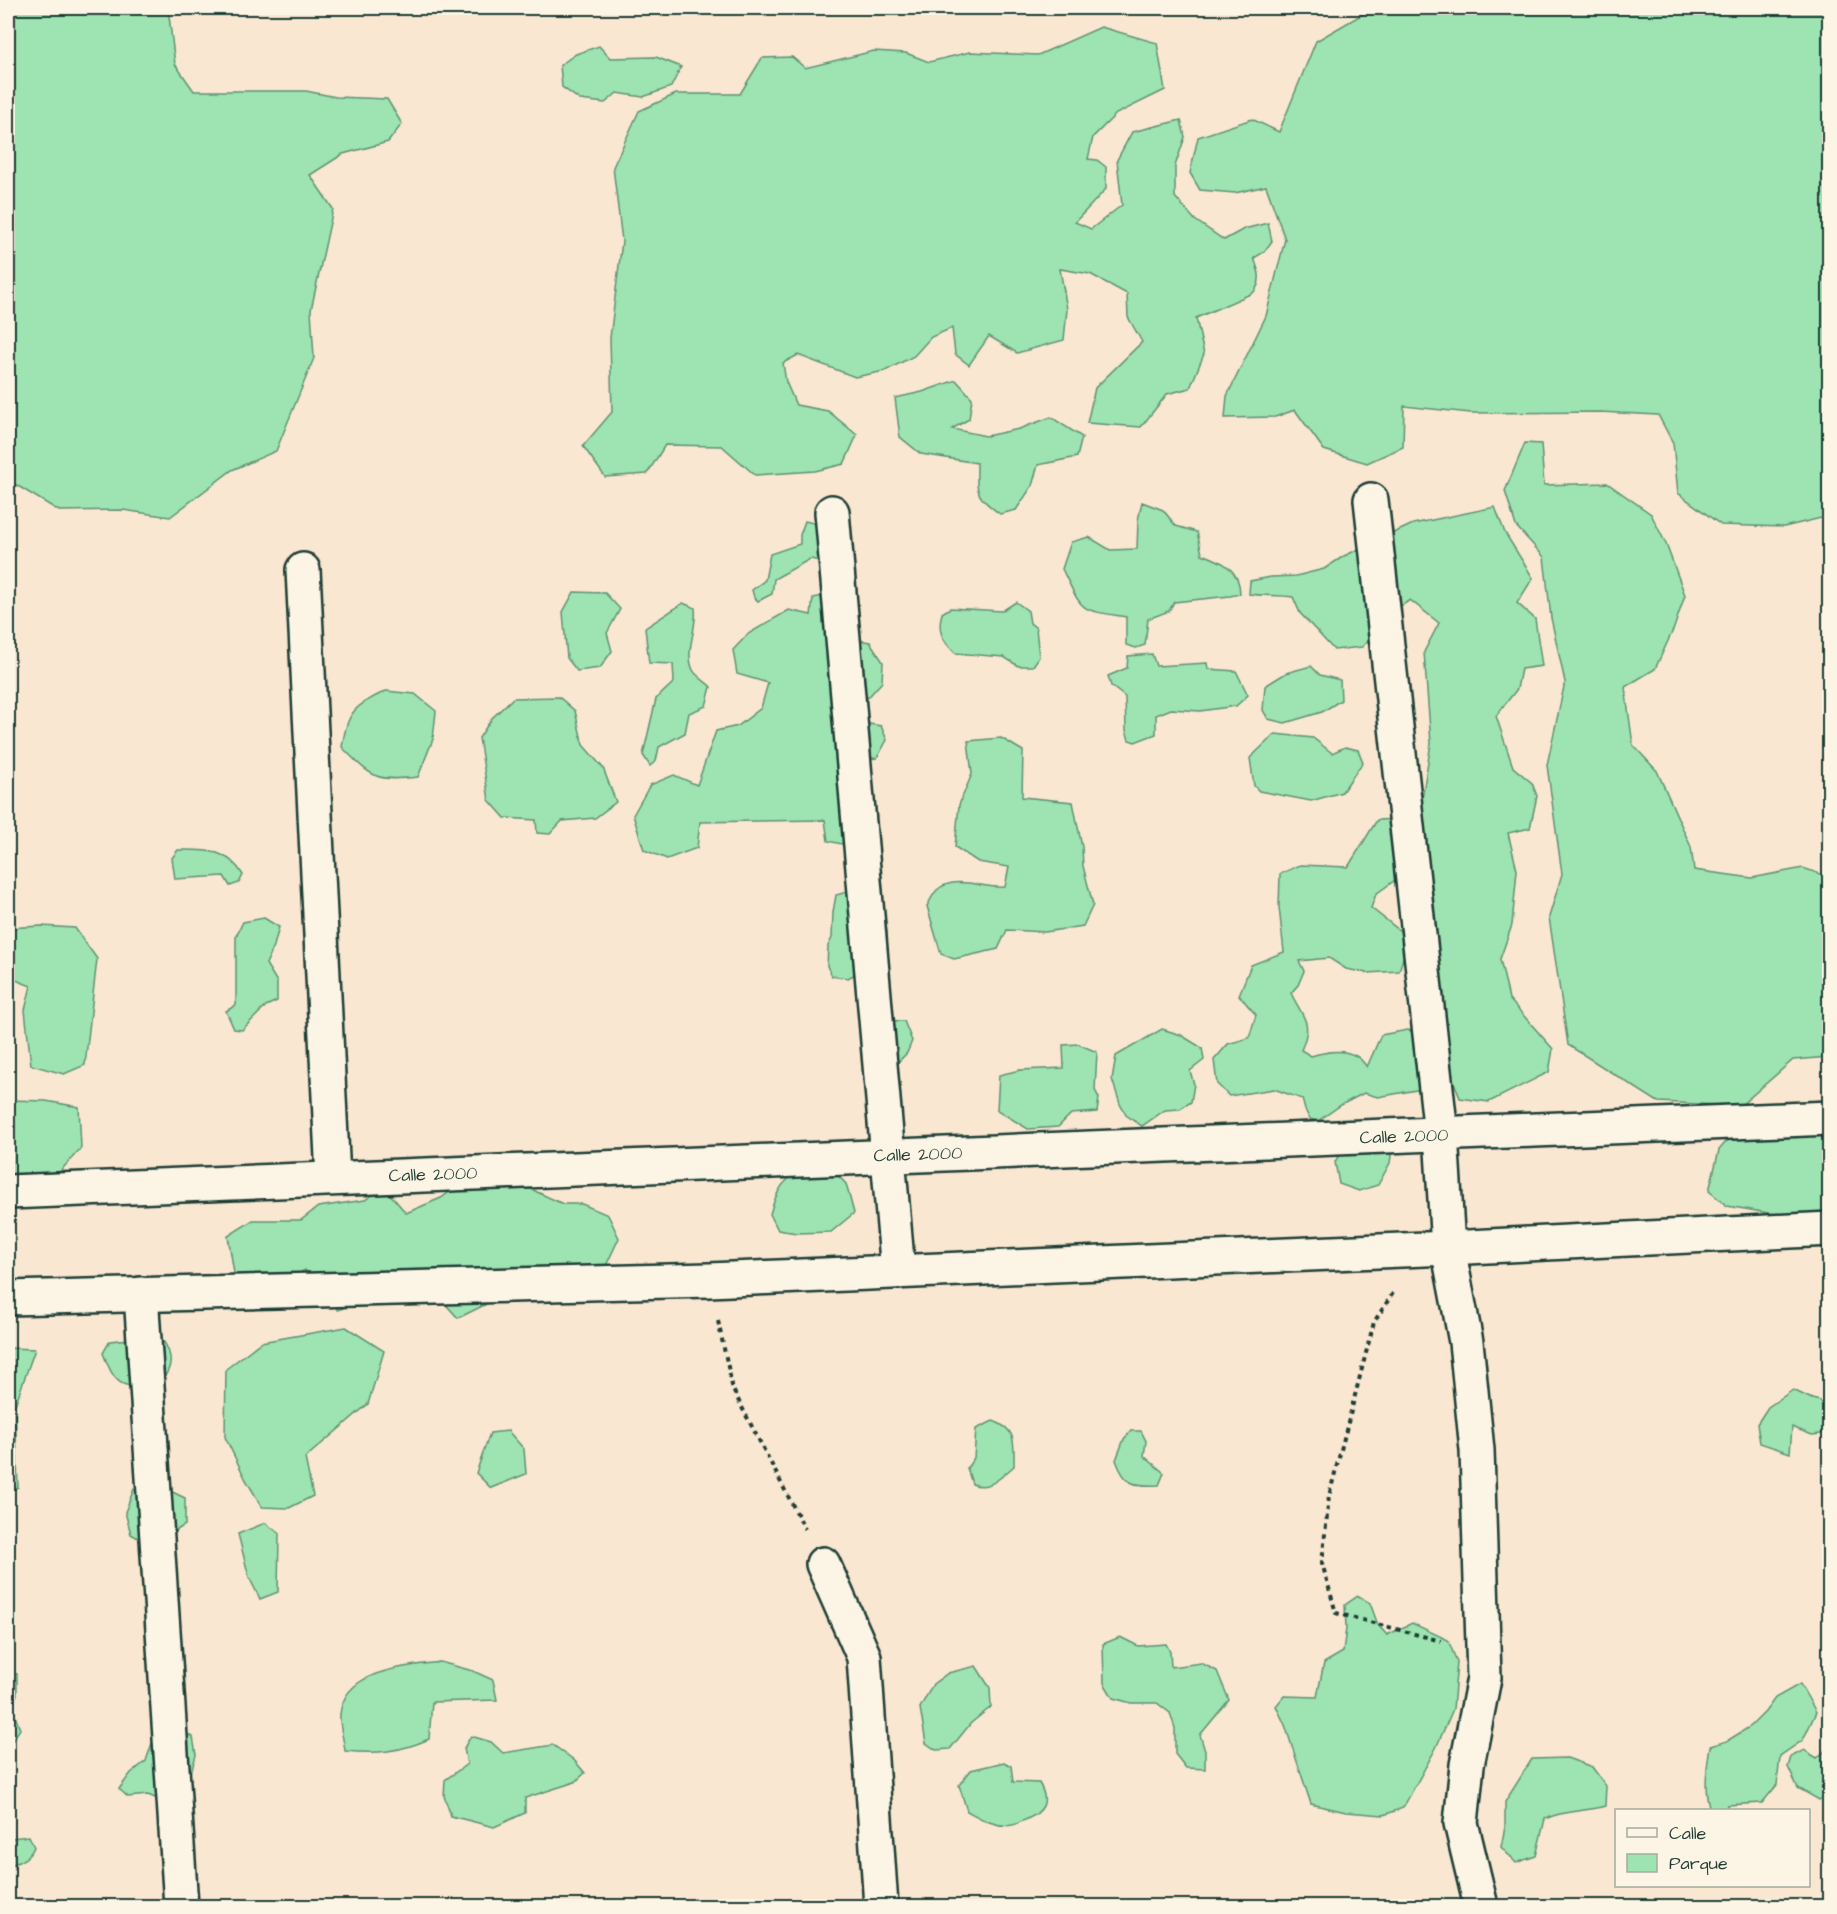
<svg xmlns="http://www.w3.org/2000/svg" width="1837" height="1914" viewBox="0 0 1837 1914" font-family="'Architects Daughter',sans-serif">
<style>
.green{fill:#9de4b2;stroke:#5e9073;stroke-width:1.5}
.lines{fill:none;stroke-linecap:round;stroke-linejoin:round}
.minor-casing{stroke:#1f3d34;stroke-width:38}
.path{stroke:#1f3d34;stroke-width:4;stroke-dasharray:4.5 4.5;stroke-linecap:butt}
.minor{stroke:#fcf5e5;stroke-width:33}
.labels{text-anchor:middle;stroke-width:4.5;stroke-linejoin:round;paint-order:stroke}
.street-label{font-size:18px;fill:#1f3d34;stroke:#fcf5e5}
</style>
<rect width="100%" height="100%" fill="#fae7d2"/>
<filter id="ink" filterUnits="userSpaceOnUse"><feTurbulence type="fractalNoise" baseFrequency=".0167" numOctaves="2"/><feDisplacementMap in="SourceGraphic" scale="12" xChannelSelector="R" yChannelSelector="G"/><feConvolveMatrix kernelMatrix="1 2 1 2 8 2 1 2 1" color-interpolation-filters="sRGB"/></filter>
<g filter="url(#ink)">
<!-- green -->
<g class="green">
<path d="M 8,8 L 168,8 L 175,64 L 194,91 L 306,91 L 336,97 L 387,99 L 402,124 L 388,142 L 343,154 L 310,175 L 333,209 L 311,310 L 314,358 L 276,451 L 232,470 L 170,517 L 123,510 L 59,511 L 8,480 Z"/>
<path d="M 1373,8 L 1829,8 L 1829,521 L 1821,518 L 1784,527 L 1721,525 L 1678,493 L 1673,443 L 1658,415 L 1600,412 L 1471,413 L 1404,406 L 1403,447 L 1367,463 L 1324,450 L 1295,410 L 1275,417 L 1225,418 L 1227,396 L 1266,316 L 1285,239 L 1266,186 L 1235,193 L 1200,190 L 1190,173 L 1198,137 L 1252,119 L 1279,132 L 1316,41 Z"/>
<path d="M 1101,27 L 1157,43 L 1165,90 L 1116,114 L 1093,137 L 1088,159 L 1097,160 L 1106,167 L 1106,189 L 1075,222 L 1091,229 L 1122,205 L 1117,160 L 1132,132 L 1181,120 L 1185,137 L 1175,166 L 1175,197 L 1195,220 L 1224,240 L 1244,229 L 1268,223 L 1272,241 L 1264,252 L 1254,258 C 1259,271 1263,281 1253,293 L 1196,318 L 1204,354 L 1190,388 L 1167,394 L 1141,427 L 1087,423 L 1095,388 L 1142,342 L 1128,317 L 1127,294 L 1090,274 L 1060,269 L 1067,309 L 1064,340 L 1017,353 L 989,336 L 969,365 L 955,354 L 952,328 L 931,337 L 914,356 L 885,371 L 855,377 L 798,355 L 783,363 L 786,382 L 796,405 L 828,411 L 857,435 L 844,464 L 815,471 L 755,475 L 722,446 L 665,445 L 647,474 L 605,477 L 583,446 L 612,412 L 610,338 L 622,241 L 613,167 L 639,111 L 676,94 L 740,94 L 762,58 L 792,57 L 805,68 L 874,51 L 906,53 L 929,62 L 970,52 L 1038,55 Z"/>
<path d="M 599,46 L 610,58 L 656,57 L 681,67 L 671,87 L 643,97 L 617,93 L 605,103 L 580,100 L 562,87 L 560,65 L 576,54 Z"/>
<path d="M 956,380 L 972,398 L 969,419 L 952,429 L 986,436 L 1019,429 L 1051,417 L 1082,437 L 1077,457 L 1038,465 L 1032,486 L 1016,510 L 1000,514 C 974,495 977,493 977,463 L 921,454 L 900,437 L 895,398 L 922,392 Z"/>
<path d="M 1525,443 L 1541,444 L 1544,485 L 1607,483 L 1651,514 L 1666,544 L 1685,595 L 1674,628 L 1655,669 L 1625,687 L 1633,745 L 1657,771 L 1691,847 L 1694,870 L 1752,878 L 1803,868 L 1829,877 L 1829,1057 L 1793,1060 L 1740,1106 L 1658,1102 L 1568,1045 L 1549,917 L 1562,874 L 1547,765 L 1565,682 L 1551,618 L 1544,557 L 1516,526 L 1505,491 Z"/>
<path d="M 1142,502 L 1163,510 L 1176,526 L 1197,532 L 1202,554 C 1222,561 1240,569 1240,594 L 1230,596 L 1174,602 L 1169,611 L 1148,619 L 1145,645 L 1136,648 L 1126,645 L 1126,617 C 1077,609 1084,613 1062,569 L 1071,542 L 1089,537 L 1110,550 L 1137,549 L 1138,520 Z"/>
<path d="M 1495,507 L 1505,533 L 1533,578 L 1517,603 L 1535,619 L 1542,666 L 1521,669 L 1517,689 L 1496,716 L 1513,767 L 1532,783 L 1537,796 L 1530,828 L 1508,833 L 1517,870 L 1512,925 L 1500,959 L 1509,999 L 1553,1049 L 1549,1072 L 1489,1102 L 1460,1098 L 1451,1074 L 1416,836 L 1431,743 L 1424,652 L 1439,623 L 1410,600 L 1381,619 L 1374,634 L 1362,647 L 1334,650 L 1300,613 L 1293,597 C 1278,595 1264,596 1249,594 L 1250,581 L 1271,577 L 1296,576 L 1324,569 L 1344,556 L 1413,524 Z"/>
<path d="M 805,521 L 821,525 L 821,561 L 810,559 L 774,579 L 772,594 L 758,601 L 754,597 L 752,590 L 765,580 L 770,554 L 800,544 L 800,535 Z"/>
<path d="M 574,592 L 605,593 L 620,609 L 607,633 L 612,651 L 600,668 L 577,671 L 567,658 L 563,612 Z"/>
<path d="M 837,593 L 847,638 L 870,642 L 883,662 L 882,682 L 864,702 L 851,721 L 881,726 L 887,740 L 877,758 L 849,761 L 851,846 L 828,841 L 825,820 L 700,822 L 697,848 L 667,859 L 644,850 L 633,815 L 650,785 L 674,775 L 697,785 L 716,731 L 738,726 L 761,708 L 768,683 L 737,674 L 733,650 L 748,634 L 789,610 L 811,615 L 813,598 Z"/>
<path d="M 1016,602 L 1028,611 L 1030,623 L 1036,628 L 1039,657 L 1033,666 L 1018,666 L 1004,657 L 955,653 C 942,640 937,631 942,613 L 950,608 L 1002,611 Z"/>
<path d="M 683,603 L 695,608 C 698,628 684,651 693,670 C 696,676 706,682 711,687 L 706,706 L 689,713 L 685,733 L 659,747 L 656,761 L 650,766 L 643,755 L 656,699 L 674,682 L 673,664 L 649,663 L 645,628 Z"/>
<path d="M 1152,654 L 1156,666 L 1207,663 L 1208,669 L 1236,671 L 1248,695 L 1236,706 L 1200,711 L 1171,709 L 1156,715 L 1156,734 L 1135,742 L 1129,740 L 1126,730 L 1125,697 L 1111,686 L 1108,676 L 1127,668 L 1128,656 Z"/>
<path d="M 1311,666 L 1320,675 L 1340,680 L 1341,700 L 1322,712 L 1285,723 L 1268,719 L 1263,710 L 1265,686 L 1286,673 Z"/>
<path d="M 386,691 L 415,694 L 436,711 L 433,739 L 418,777 C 373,782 372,777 342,747 C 348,711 353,707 386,691 Z"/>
<path d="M 559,697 L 575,711 L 583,745 L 603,768 L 616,802 L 595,818 L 562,821 L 550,834 L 537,833 L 536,820 L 505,818 L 489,800 L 479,738 L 492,718 L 513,698 Z"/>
<path d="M 1275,734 L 1313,738 L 1332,753 L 1345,747 L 1358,750 L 1363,762 L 1342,792 L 1311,801 L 1259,791 L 1254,786 L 1250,758 Z"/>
<path d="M 1001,738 L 1023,751 L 1022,797 L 1073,802 L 1082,847 L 1083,866 L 1093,905 L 1083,926 L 1045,932 L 1007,930 L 998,949 L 954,959 L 941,954 L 927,906 C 930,901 933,894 937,890 C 955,874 984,889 1005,887 L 1009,867 L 978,862 L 955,847 L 959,805 L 972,774 L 968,741 Z"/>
<path d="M 1401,819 L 1413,867 L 1376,894 L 1371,908 L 1404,934 L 1405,952 L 1399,971 L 1367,973 L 1346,969 L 1329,958 L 1299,961 L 1304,971 L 1298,985 L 1291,993 C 1302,1017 1314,1021 1301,1050 L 1311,1056 C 1324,1052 1343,1048 1356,1056 C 1360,1058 1364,1063 1367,1067 L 1381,1035 L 1408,1030 L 1433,1037 L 1427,1088 L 1378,1097 L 1364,1093 L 1341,1105 L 1318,1121 L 1310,1119 L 1305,1110 L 1302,1099 L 1274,1089 L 1229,1096 L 1217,1084 L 1214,1060 L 1228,1044 L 1249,1038 L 1256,1015 L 1239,995 L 1251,965 L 1284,952 L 1279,907 L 1280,874 L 1300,865 L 1348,867 L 1377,820 Z"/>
<path d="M 178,850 C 206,850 227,848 243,875 L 239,883 L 230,886 L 224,876 L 175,879 L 172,858 Z"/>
<path d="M 861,888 C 881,913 893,924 885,958 L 848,978 L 832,976 L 827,966 L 828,946 L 832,938 L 833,912 L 836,895 Z"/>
<path d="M 264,918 L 279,927 L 274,946 L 266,964 L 277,982 L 277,1001 L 266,1006 L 242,1030 L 234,1029 L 226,1011 L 236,1005 L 236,936 L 243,922 Z"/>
<path d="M 41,926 L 75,928 L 97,959 L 85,1065 L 64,1074 L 31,1065 L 25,1010 L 31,986 L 8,977 L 8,928 Z"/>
<path d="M 880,1020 L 904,1021 L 912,1041 L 907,1053 L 881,1079 L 864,1083 L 864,1056 Z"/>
<path d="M 1162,1029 L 1181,1035 L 1202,1048 L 1204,1060 L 1190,1071 L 1194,1084 L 1191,1102 L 1180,1109 L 1165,1110 L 1142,1126 L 1126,1115 L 1120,1104 L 1112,1079 L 1116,1056 Z"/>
<path d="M 1078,1044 L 1097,1052 L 1095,1090 L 1099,1098 L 1097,1112 L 1071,1114 L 1058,1127 L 1028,1129 L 997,1110 L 999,1075 L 1020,1070 L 1064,1068 L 1063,1045 Z"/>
<path d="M 8,1100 L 46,1101 L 79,1107 L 81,1148 L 46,1187 L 8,1193 Z"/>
<path d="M 1829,1100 L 1829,1219 L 1810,1220 L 1727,1206 L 1709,1191 L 1719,1150 L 1754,1109 Z"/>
<path d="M 1394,1134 L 1390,1163 L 1378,1185 L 1359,1191 L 1339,1184 L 1335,1162 L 1350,1136 Z"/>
<path d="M 828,1165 L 846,1184 L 854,1213 L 831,1232 L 797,1233 L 778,1230 L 770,1214 C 781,1176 791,1173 828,1165 Z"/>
<path d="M 461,1184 L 522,1185 L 563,1204 L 582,1204 L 608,1215 L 619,1238 L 604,1270 L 545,1271 L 521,1268 L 495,1300 L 458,1318 L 421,1277 L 338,1310 L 305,1270 L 284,1282 L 235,1279 L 228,1236 L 253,1220 L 301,1220 L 318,1207 L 365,1200 L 384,1187 L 406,1213 L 441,1198 Z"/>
<path d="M 346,1327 L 384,1351 L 368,1404 L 305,1458 L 313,1496 L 289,1508 L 262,1507 L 246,1480 L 225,1437 L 226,1369 L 261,1342 Z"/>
<path d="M 129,1339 L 162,1339 C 175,1358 172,1368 159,1385 C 122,1387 117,1390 103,1353 L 110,1341 Z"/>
<path d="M 8,1348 L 35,1349 L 15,1405 L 18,1487 L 8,1492 Z"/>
<path d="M 1793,1390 L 1812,1399 L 1829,1403 L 1830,1433 L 1812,1435 L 1792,1427 L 1790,1453 L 1760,1443 L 1757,1424 L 1768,1407 Z"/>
<path d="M 993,1421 C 1017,1429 1014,1443 1014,1466 C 1001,1477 990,1491 972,1484 L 967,1468 L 974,1458 L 976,1429 Z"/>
<path d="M 508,1431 L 524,1449 L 526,1474 L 491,1488 L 476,1473 L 490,1433 Z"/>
<path d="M 1131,1431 L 1141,1431 L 1146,1441 L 1144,1456 L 1164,1473 L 1159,1485 C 1132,1486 1125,1485 1116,1460 L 1124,1439 Z"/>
<path d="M 160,1486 L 185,1498 L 185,1525 L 161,1540 L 138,1538 L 131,1534 L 125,1512 L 134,1489 Z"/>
<path d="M 265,1523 L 279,1533 L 278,1592 L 260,1599 L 249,1577 L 238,1534 Z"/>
<path d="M 1358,1596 L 1370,1603 L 1378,1625 L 1387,1635 L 1412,1623 L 1448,1640 L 1457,1662 L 1453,1709 L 1436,1748 L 1403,1808 L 1384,1815 L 1346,1812 L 1311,1804 L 1285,1725 L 1276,1706 L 1284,1696 L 1317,1697 L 1324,1663 L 1343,1652 L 1346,1628 L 1345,1605 Z"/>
<path d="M 1120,1637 L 1138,1646 L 1166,1644 L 1170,1652 L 1171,1667 L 1201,1663 L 1217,1671 L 1229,1700 L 1200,1735 L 1205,1751 L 1205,1769 L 1186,1768 L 1175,1754 L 1175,1728 L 1170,1713 L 1157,1703 L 1131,1703 L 1113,1698 L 1104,1683 L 1103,1644 Z"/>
<path d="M 440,1662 L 473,1671 L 493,1680 L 497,1700 L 432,1702 L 429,1739 C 400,1752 377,1754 345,1751 C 344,1740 339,1726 340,1714 C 345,1669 405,1667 440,1662 Z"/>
<path d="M 976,1666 L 990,1688 L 991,1707 L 971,1723 L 950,1749 L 936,1750 L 926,1743 L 920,1708 L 933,1684 L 948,1673 Z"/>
<path d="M 8,1673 L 17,1674 L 17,1694 L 12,1708 L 20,1729 L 11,1743 L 8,1743 Z"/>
<path d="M 1800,1684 L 1816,1712 L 1803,1740 L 1780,1756 L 1777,1785 L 1762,1803 L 1727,1805 L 1726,1810 L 1710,1810 C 1703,1791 1707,1766 1710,1746 L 1727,1741 L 1751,1726 L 1765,1712 L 1775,1698 Z"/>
<path d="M 175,1728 L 193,1737 L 196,1755 L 192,1769 L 178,1780 L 174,1789 L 155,1798 L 148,1795 L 128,1797 L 119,1789 L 131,1773 L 146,1761 L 154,1737 Z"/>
<path d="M 471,1736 L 491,1742 L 503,1753 L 553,1745 L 574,1760 L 585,1773 L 575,1782 L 525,1798 L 525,1813 L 494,1827 L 451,1816 L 444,1796 L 445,1780 L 467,1764 L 464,1748 Z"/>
<path d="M 1829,1747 L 1829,1796 L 1819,1800 L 1798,1788 L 1788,1767 L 1791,1757 L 1804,1750 L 1817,1758 Z"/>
<path d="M 1567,1758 L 1592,1767 L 1606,1786 L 1605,1806 C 1585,1812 1563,1810 1545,1819 L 1536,1856 L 1516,1863 L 1501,1847 L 1505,1827 L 1505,1802 L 1532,1759 Z"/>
<path d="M 1004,1762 L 1011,1766 L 1013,1782 L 1039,1783 C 1050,1802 1044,1812 1025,1820 C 1021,1821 1016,1825 1012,1825 C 996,1828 980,1818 967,1811 L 959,1785 L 971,1770 Z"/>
<path d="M 29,1836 L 34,1847 C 29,1859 19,1862 8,1866 L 8,1840 L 11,1838 Z"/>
</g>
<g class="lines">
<defs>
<g id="minor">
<path d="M 1371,500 L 1441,1134 L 1448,1248 L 1466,1342 L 1477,1450 L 1484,1678 L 1467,1765 L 1461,1823 L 1481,1906"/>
<path d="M 832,512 L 898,1272"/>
<path d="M 303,570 L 333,1178"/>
<path d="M 8,1192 L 1830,1118"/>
<path d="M 141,1294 L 181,1906"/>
<path d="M 8,1298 L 709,1280 L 1448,1248 L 1830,1229"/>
<path d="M 823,1564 L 864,1657 L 881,1906"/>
</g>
</defs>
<!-- minor casing -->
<use href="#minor" class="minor-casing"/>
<!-- path -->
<g class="path">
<path d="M 1393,1293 L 1374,1322 L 1329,1496 L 1322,1563 L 1336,1613 L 1441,1641"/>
<path d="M 718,1321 L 733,1390 L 805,1529"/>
</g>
<!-- minor -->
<use href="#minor" class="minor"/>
</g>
</g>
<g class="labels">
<!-- street labels -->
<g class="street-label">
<text transform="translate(1404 1136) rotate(-2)" y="6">Calle 2000</text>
<text transform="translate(918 1154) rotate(-2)" y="6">Calle 2000</text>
<text transform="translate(433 1174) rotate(-2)" y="6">Calle 2000</text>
</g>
</g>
<!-- margin -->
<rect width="1837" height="1914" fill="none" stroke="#fcf5e5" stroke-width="30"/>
<rect x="15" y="15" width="1807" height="1884" fill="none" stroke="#1f3d34" stroke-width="2" filter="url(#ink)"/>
<!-- legend -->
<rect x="1615" y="1809" width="195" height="78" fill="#fcf5e5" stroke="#a4ab9e" stroke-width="1.5"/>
<rect x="1627" y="1828" width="30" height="9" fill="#fcf5e5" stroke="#a4ab9e" stroke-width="1.5"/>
<text x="1669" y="1839" font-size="18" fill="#1f3d34">Calle</text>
<rect x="1627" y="1854" width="30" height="18" fill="#9de4b2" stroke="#a4ab9e" stroke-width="1.5"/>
<text x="1669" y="1869" font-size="18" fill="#1f3d34">Parque</text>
</svg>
